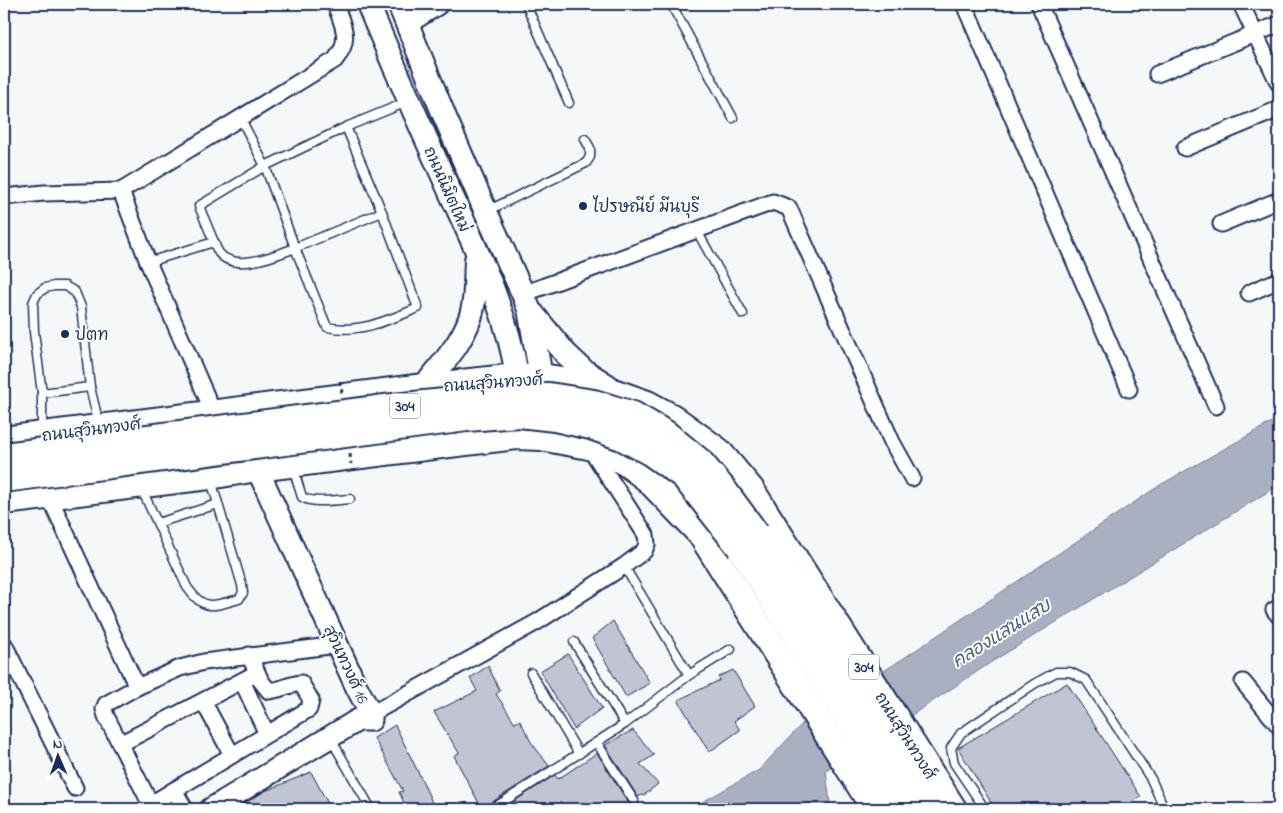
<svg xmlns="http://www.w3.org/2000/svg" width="1283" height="813" viewBox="0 0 1283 813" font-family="'Indie Flower','Playpen Sans Thai',sans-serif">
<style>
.water{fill:#a9b0c1;stroke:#707c99}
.building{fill:#c0c4d3;stroke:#1b2f5e}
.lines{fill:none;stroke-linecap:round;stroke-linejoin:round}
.lane-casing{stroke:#1b2f5e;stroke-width:11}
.street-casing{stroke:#1b2f5e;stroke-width:19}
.secondary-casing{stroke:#1b2f5e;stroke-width:25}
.primary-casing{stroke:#1b2f5e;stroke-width:26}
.highway-casing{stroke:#1b2f5e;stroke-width:30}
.lane{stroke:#fff;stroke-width:8}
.street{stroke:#fff;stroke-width:15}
.secondary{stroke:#fff;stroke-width:21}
.primary{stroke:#fff;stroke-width:22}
.highway{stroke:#fff;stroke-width:26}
.highway-bridge-casing{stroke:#1b2f5e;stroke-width:30;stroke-linecap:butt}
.path-bridge{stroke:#1b2f5e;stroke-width:3;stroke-dasharray:4 4;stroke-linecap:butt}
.highway-bridge{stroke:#fff;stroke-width:26}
.poi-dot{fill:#1b2f5e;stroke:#fff;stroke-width:2}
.labels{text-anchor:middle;stroke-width:4;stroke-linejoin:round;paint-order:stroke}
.shield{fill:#fff;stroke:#5f6d8e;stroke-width:1}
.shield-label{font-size:15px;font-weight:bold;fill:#1b2f5e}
.street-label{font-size:16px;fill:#1b2f5e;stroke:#fff}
.poi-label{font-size:16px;fill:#1b2f5e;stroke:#fff;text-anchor:start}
.water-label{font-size:18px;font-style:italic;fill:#4d5c81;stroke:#fff}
</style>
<rect width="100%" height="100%" fill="#f6f7f9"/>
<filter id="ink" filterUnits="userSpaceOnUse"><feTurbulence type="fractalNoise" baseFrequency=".02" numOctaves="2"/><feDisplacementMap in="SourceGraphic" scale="10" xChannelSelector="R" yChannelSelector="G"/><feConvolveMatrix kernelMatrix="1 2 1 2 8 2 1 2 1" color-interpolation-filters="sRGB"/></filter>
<g filter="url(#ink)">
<!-- water -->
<path class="water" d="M 1279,418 L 1279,485 L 993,661 L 840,763 L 826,771 L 830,803 L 816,809 L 690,809 L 759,770 L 803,723 L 904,658 L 1160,485 Z"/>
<!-- building -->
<g class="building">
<path d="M 613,621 L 650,683 L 626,697 L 592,638 Z"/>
<path d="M 568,654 L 602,708 L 574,729 L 540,671 Z"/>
<path d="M 488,666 L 500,691 L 496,694 L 515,723 L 520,720 L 531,742 L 549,766 L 489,804 L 486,809 L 482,809 L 454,756 L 459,753 L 434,712 L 477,691 L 470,678 Z"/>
<path d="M 733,670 L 755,706 L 734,721 L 740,730 L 709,752 L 678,700 L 720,680 L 718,677 Z"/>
<path d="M 1067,683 L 1141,797 L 1120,809 L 995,809 L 958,748 Z"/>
<path d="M 395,725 L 422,780 L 435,809 L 407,809 L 399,792 L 403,791 L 374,738 Z"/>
<path d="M 633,730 L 654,755 L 640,764 L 658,784 L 643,796 L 642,795 L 638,797 L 605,745 Z"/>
<path d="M 597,753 L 629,804 L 621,809 L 502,809 L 555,775 L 558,779 Z"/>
<path d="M 311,772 L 331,809 L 235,809 L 265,791 Z"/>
</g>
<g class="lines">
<defs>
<g id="lane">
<path d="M 526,4 L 569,103"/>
<path d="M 671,4 L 733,118"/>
<path d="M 241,119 L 265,166 L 346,127 L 407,102"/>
<path d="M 487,211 L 586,163 L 590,157 L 590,148 L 585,139"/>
<path d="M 697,231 L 743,314"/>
<path d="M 214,242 L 199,206 L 265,166 L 295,248 L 382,212"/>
<path d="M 148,262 L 214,242 C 215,245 217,250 219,253 C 235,273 276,255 295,248 L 327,327 C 358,334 389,320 418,308 L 382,212 L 346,127"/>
<path d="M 42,393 L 90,387"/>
<path d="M 42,432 L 42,393 L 34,332 L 33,303 L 37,294 L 45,288 L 54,286 L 65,286 L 75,292 L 81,307 L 90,387 L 99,424"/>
<path d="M 293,468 L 302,497 C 312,504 338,500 350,499"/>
<path d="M 142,490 L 187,587 C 204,612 213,606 239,599 L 243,593 L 242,585 L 211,480"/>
<path d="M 158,523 L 218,504"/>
<path d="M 574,642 L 625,724 L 689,675 L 624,566"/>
<path d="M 531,673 L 579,754"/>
<path d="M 689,675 L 731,649"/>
<path d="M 331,739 L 371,809"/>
<path d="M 597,743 L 634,801"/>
<path d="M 492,809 L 625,724"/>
<path d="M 985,809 L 954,763 L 951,748 L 961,733 L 1034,684 L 1056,672 L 1070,672 L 1086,680 L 1151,779 L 1161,801 L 1160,809"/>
</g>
<g id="street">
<path d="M 964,4 L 1129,389"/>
<path d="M 1039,4 L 1216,406"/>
<path d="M 1241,4 L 1279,84"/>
<path d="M 1157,74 L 1279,24"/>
<path d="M 1185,148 L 1279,109"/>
<path d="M 4,197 L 44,193 L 121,191"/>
<path d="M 1221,224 L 1279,200"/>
<path d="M 1249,293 L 1279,280"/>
<path d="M 523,294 L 773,202 L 789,208 L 892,442 L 912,478"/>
<path d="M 214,414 L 148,262 L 121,191 L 335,60 C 352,39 343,26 335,4"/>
<path d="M 49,496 L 137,687 L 180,668 L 204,662 L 337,645"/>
<path d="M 1274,610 L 1279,616"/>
<path d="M 4,644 L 75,788"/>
<path d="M 242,681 L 267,734"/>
<path d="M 1243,682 L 1279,726"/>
<path d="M 137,687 L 106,704 L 104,709 L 106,716 L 148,799 L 151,801 L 156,801 L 309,709 L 311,700 L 301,683 C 290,684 280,690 269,691 L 261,681 L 249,655"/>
<path d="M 203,701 L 232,755"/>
<path d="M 371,714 L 537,622 L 624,566 L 644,551 L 647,544 L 646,535 L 590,448"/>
<path d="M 120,744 L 257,673"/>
<path d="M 174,790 L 185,809"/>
</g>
<g id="secondary">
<path d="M 407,23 L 437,4"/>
<path d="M 211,809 L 358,720 L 371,720 L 371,714 L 356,686 L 257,468"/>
</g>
<g id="primary">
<path d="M 368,4 C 394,67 422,130 450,192 C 477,252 508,312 517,377"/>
<path d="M 399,4 L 444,115 L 486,212 L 523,294 L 529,309 L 541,377"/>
<path d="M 533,314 L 565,353 L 583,370 L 608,386"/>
<path d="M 424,387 C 443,363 467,338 473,307 C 476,292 475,276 476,260"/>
</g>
<g id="highway">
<path d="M 4,440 L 424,387 L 517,377 L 541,377 L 590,384 L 647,404 L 673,418 L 718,451 L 751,490 L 953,809"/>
<path d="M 4,501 L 209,476 L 257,468 L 457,443 L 517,436 L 541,437 L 589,446 L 610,454 L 628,464 L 648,479 L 701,534 L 875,809"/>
<path d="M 756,534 L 929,809"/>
<path d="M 740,547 L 905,809"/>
</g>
</defs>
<!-- lane casing -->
<use href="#lane" class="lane-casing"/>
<!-- street casing -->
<use href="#street" class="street-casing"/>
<!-- secondary casing -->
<use href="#secondary" class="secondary-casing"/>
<!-- primary casing -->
<use href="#primary" class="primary-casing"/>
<!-- highway casing -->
<use href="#highway" class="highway-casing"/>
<!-- lane -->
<use href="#lane" class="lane"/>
<!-- street -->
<use href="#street" class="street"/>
<!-- secondary -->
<use href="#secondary" class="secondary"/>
<!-- primary -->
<use href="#primary" class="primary"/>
<!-- highway -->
<use href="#highway" class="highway"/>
<defs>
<g id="highway-bridge">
<path d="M 4,456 L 393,407 L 496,397 L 549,396 L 594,403 L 633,415 L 666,434 L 699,461 L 722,488 L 756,534"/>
<path d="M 4,479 L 467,418 L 519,414 L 555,418 L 591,426 L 622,437 L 650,452 L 684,476 L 740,547"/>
</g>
</defs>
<!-- highway-bridge casing -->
<use href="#highway-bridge" class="highway-bridge-casing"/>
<!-- path-bridge -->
<g class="path-bridge">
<path d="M 340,381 L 342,393"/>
<path d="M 350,454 L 351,464"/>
</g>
<!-- highway-bridge -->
<use href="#highway-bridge" class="highway-bridge"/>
</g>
</g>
<!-- markers -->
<g class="poi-dot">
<circle cx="583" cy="206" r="5"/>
<circle cx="65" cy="334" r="5"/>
</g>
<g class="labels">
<!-- shield labels -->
<g class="shield">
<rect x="390" y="393.5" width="30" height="25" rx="4"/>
<rect x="849" y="654.5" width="30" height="25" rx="4"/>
</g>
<g class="shield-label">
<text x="405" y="411">304</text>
<text x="864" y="672">304</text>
</g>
<!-- street labels -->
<g class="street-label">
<text transform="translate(448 189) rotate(66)" y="6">ถนนนิมิตใหม่</text>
<text transform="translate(493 382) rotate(-4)" y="6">ถนนสุวินทวงศ์</text>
<text transform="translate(91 429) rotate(-7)" y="6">ถนนสุวินทวงศ์</text>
<text transform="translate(347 664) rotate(65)" y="6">สุวินทวงศ์ 16</text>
<text transform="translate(906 735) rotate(58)" y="6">ถนนสุวินทวงศ์</text>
</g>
<!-- poi labels -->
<g class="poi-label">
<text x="593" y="212">ไปรษณีย์ มีนบุรี</text>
<text x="75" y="340">ปตท</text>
</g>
<!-- water labels -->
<g class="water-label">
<text transform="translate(1001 633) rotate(-32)" y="6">คลองแสนแสบ</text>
</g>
</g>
<!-- margin -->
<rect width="1283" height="813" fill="none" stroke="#fff" stroke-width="20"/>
<rect x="10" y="10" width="1263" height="793" fill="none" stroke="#1b2f5e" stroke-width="2" filter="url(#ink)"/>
<!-- north arrow -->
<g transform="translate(58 756) rotate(358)" stroke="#ffffff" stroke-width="4" paint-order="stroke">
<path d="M0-4L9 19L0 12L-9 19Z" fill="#1b2f5e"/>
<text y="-8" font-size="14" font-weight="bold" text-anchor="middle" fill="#1b2f5e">N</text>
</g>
</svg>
